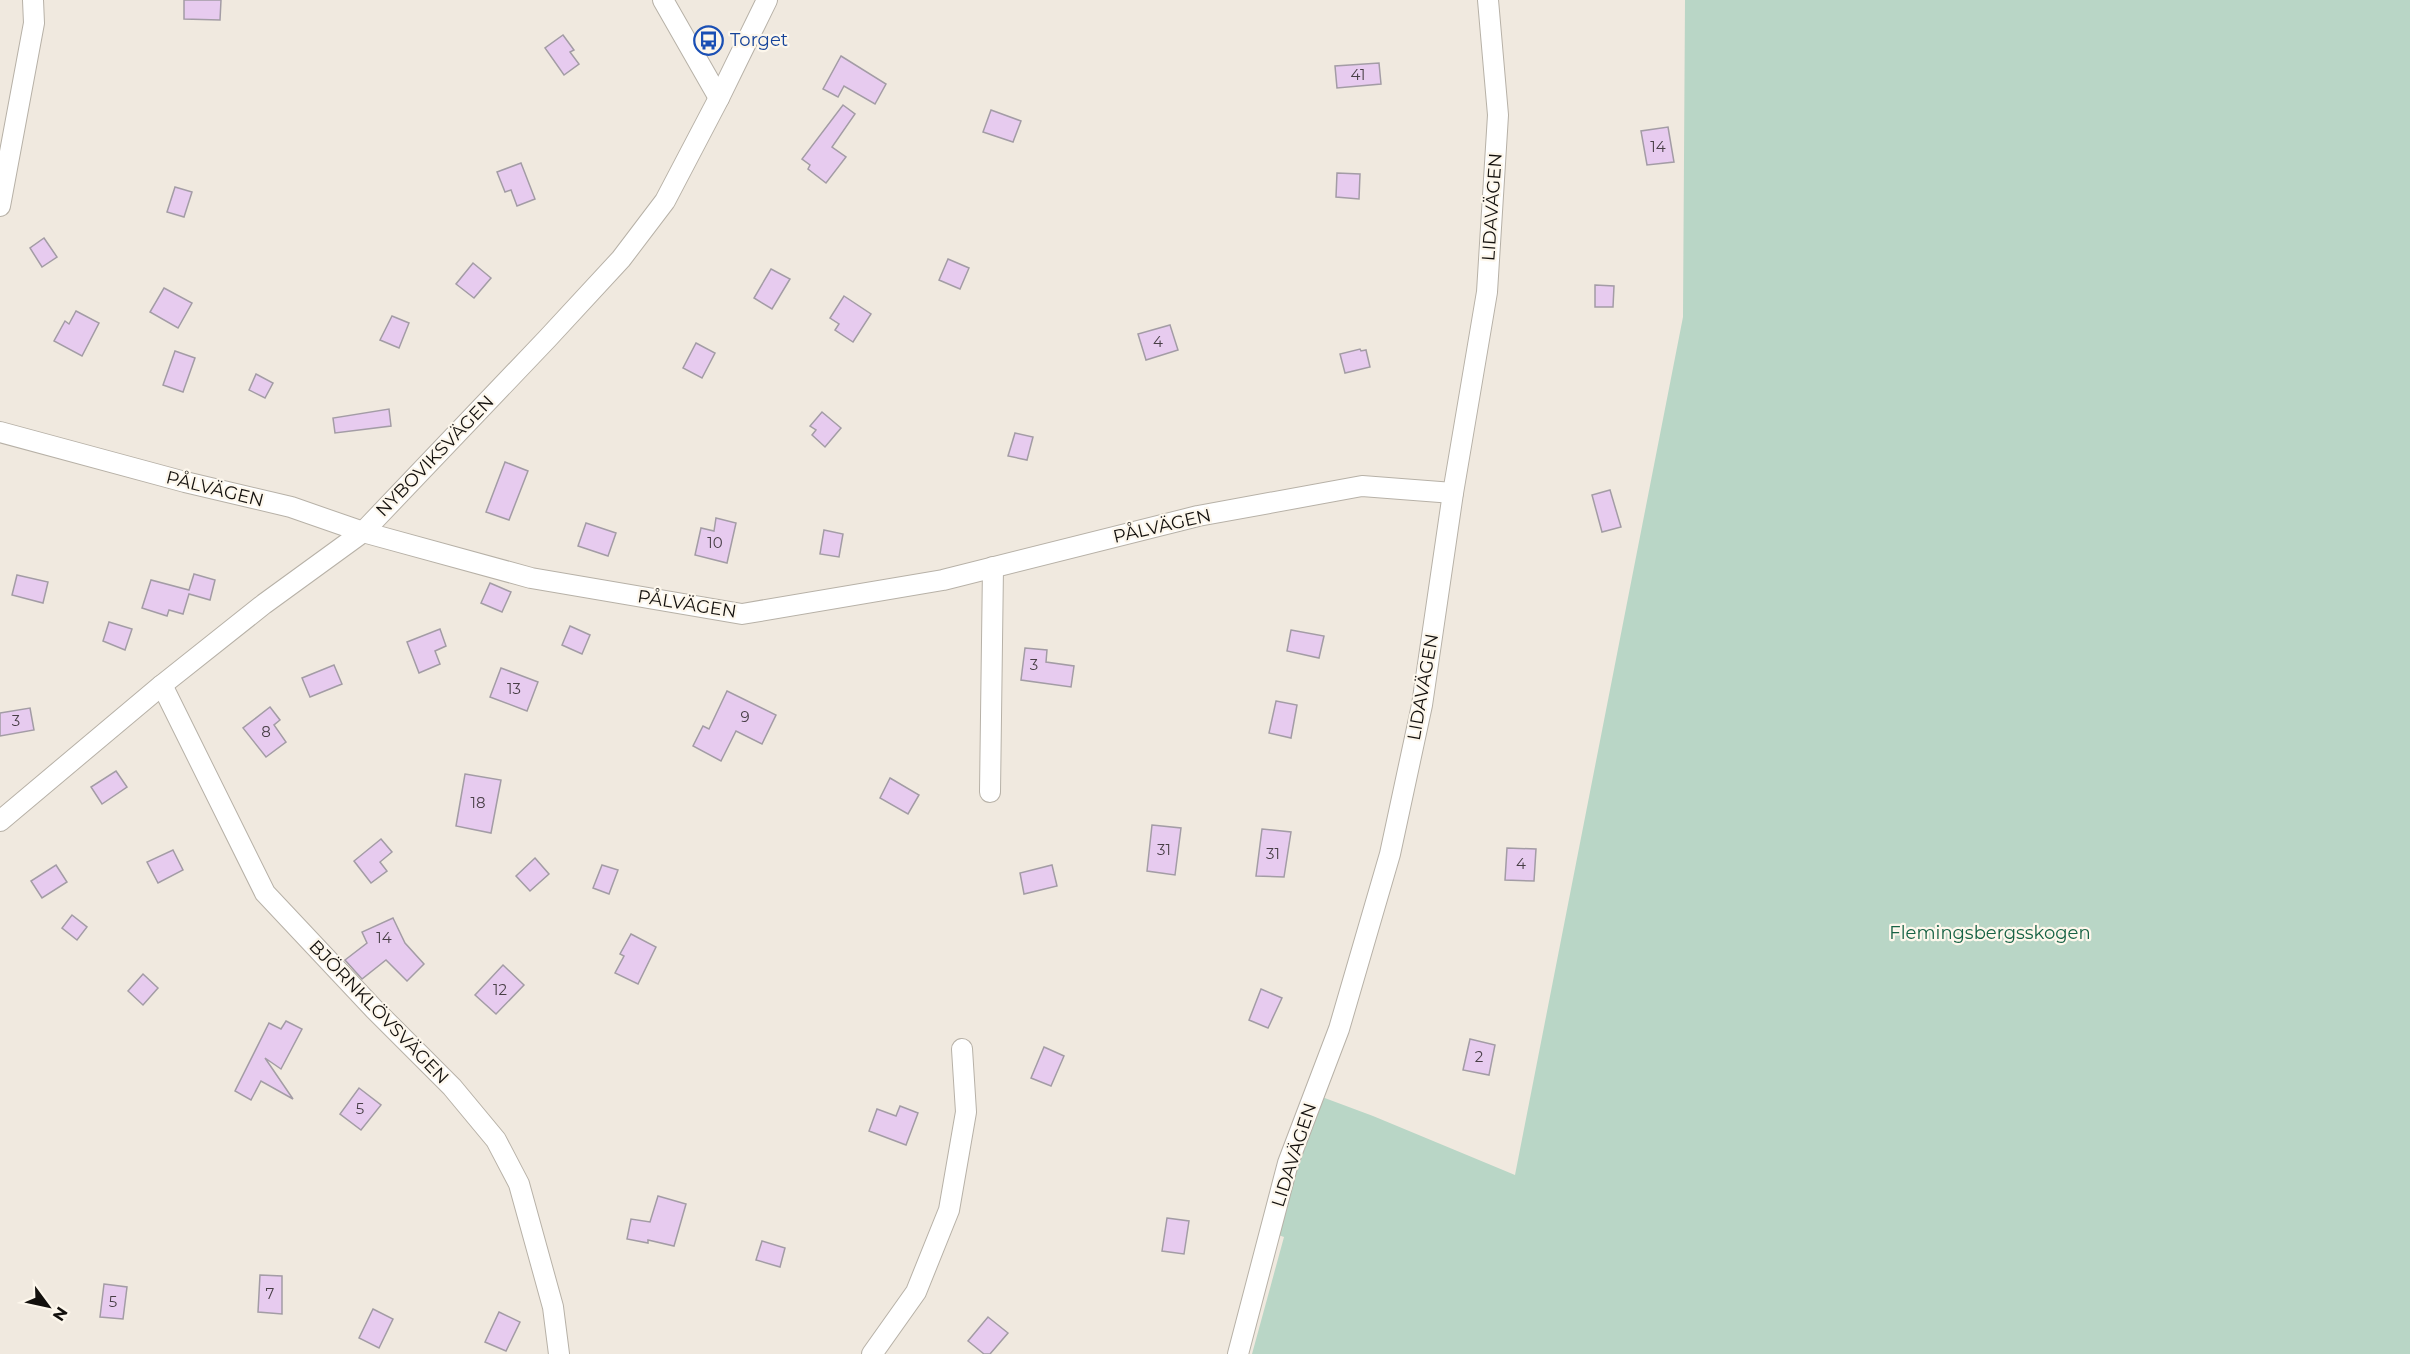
<svg xmlns="http://www.w3.org/2000/svg" width="2410" height="1354" viewBox="0 0 2410 1354" font-family="Montserrat,sans-serif">
<style>
.green{fill:#b9d6c6}
.building{fill:#e7cbef;stroke:#a39ca5;stroke-width:1.5}
.lines{fill:none;stroke-linecap:round;stroke-linejoin:round}
.minor-casing{stroke:#b7b1a7;stroke-width:22}
.minor{stroke:#fff;stroke-width:20}
.labels{text-anchor:middle;stroke-width:4.5;stroke-linejoin:round;paint-order:stroke}
.number-label{font-size:15px;fill:#483f46}
.transit-label{font-size:18px;fill:#164399;stroke:#fdf7ec;text-anchor:start}
.street-label{font-size:18px;fill:#13100d;stroke:#fdf7ec}
.park-label{font-size:18px;fill:#166244;stroke:#fdf7ec}
</style>
<rect width="100%" height="100%" fill="#f0e9df"/>
<!-- green -->
<path class="green" d="M 1685,0 L 2410,0 L 2410,1354 L 1252,1354 L 1284,1237 L 1270,1232 L 1322,1097 L 1373,1116 L 1515,1175 L 1683,317 Z"/>
<!-- building -->
<g class="building">
<path d="M 184,0 L 221,0 L 220,20 L 184,19 Z"/>
<path d="M 563,35 L 574,50 L 570,52 L 579,64 L 564,75 L 545,48 Z"/>
<path d="M 841,56 L 886,84 L 875,104 L 844,86 L 838,97 L 823,89 Z"/>
<path d="M 1379,63 L 1381,84 L 1337,88 L 1335,66 Z"/>
<path d="M 843,105 L 855,114 L 832,147 L 846,157 L 826,183 L 808,169 L 810,165 L 802,159 Z"/>
<path d="M 991,110 L 1021,121 L 1013,142 L 983,132 Z"/>
<path d="M 1668,127 L 1674,162 L 1647,165 L 1641,131 Z"/>
<path d="M 521,163 L 535,199 L 517,206 L 511,190 L 505,192 L 497,172 Z"/>
<path d="M 1337,173 L 1360,174 L 1359,199 L 1336,197 Z"/>
<path d="M 175,187 L 192,192 L 184,217 L 167,212 Z"/>
<path d="M 44,238 L 57,257 L 42,267 L 30,248 Z"/>
<path d="M 948,259 L 969,268 L 960,289 L 939,280 Z"/>
<path d="M 473,263 L 491,278 L 474,298 L 456,284 Z"/>
<path d="M 771,269 L 790,279 L 772,309 L 754,298 Z"/>
<path d="M 1595,285 L 1614,286 L 1613,307 L 1595,307 Z"/>
<path d="M 164,288 L 192,303 L 178,328 L 150,312 Z"/>
<path d="M 844,296 L 871,314 L 853,342 L 835,330 L 839,324 L 830,318 Z"/>
<path d="M 76,311 L 99,323 L 82,356 L 54,341 L 65,321 L 69,324 Z"/>
<path d="M 392,316 L 409,323 L 399,348 L 380,340 Z"/>
<path d="M 1170,325 L 1178,350 L 1146,360 L 1138,334 Z"/>
<path d="M 696,343 L 715,353 L 702,378 L 683,368 Z"/>
<path d="M 1360,349 L 1361,351 L 1366,350 L 1370,367 L 1345,373 L 1340,354 Z"/>
<path d="M 175,351 L 195,358 L 183,392 L 163,385 Z"/>
<path d="M 256,374 L 273,383 L 265,398 L 249,390 Z"/>
<path d="M 389,409 L 391,426 L 335,433 L 333,418 Z"/>
<path d="M 822,412 L 841,428 L 825,447 L 812,435 L 816,430 L 810,426 Z"/>
<path d="M 1015,433 L 1033,437 L 1027,460 L 1008,456 Z"/>
<path d="M 505,462 L 528,471 L 509,520 L 486,512 Z"/>
<path d="M 1610,490 L 1621,527 L 1602,532 L 1592,495 Z"/>
<path d="M 716,518 L 736,523 L 727,563 L 695,555 L 701,528 L 714,531 Z"/>
<path d="M 586,523 L 616,533 L 608,556 L 578,546 Z"/>
<path d="M 824,530 L 843,534 L 839,557 L 820,554 Z"/>
<path d="M 194,574 L 215,580 L 210,600 L 189,594 L 183,614 L 169,610 L 167,616 L 142,608 L 151,580 L 189,590 Z"/>
<path d="M 17,575 L 48,582 L 43,603 L 12,595 Z"/>
<path d="M 490,583 L 511,592 L 502,612 L 481,603 Z"/>
<path d="M 109,622 L 132,629 L 125,650 L 103,641 Z"/>
<path d="M 570,626 L 590,635 L 582,654 L 562,645 Z"/>
<path d="M 440,629 L 446,646 L 435,651 L 440,664 L 419,673 L 407,642 Z"/>
<path d="M 1291,630 L 1324,636 L 1319,658 L 1287,651 Z"/>
<path d="M 1025,648 L 1047,650 L 1046,662 L 1074,666 L 1071,687 L 1021,680 Z"/>
<path d="M 334,665 L 342,684 L 310,697 L 302,678 Z"/>
<path d="M 501,668 L 538,682 L 527,711 L 490,697 Z"/>
<path d="M 727,691 L 776,715 L 762,744 L 736,731 L 721,761 L 693,746 L 703,726 L 709,729 Z"/>
<path d="M 1276,701 L 1297,705 L 1291,738 L 1269,733 Z"/>
<path d="M 270,707 L 280,720 L 274,725 L 286,742 L 266,757 L 243,728 Z"/>
<path d="M 30,708 L 34,730 L 0,736 L 0,713 Z"/>
<path d="M 116,771 L 127,787 L 102,804 L 91,787 Z"/>
<path d="M 465,774 L 501,780 L 491,833 L 456,826 Z"/>
<path d="M 890,778 L 919,795 L 908,814 L 880,798 Z"/>
<path d="M 1152,825 L 1181,828 L 1175,875 L 1147,871 Z"/>
<path d="M 1262,829 L 1291,832 L 1284,877 L 1256,876 Z"/>
<path d="M 381,839 L 392,852 L 380,862 L 387,871 L 371,883 L 354,861 Z"/>
<path d="M 1507,848 L 1536,849 L 1534,881 L 1505,880 Z"/>
<path d="M 173,850 L 183,870 L 158,883 L 147,862 Z"/>
<path d="M 535,858 L 549,874 L 530,891 L 516,876 Z"/>
<path d="M 56,865 L 67,882 L 42,898 L 31,881 Z"/>
<path d="M 602,865 L 618,870 L 609,894 L 593,888 Z"/>
<path d="M 1052,865 L 1057,886 L 1024,894 L 1020,873 Z"/>
<path d="M 72,915 L 87,927 L 77,940 L 62,928 Z"/>
<path d="M 393,918 L 405,943 L 424,964 L 407,981 L 386,960 L 362,979 L 345,960 L 367,943 L 362,932 Z"/>
<path d="M 631,934 L 656,947 L 638,984 L 615,973 L 624,956 L 620,954 Z"/>
<path d="M 503,965 L 524,985 L 496,1014 L 475,995 Z"/>
<path d="M 143,974 L 158,988 L 143,1005 L 128,991 Z"/>
<path d="M 1261,989 L 1282,998 L 1268,1028 L 1249,1020 Z"/>
<path d="M 286,1021 L 302,1029 L 281,1069 L 265,1058 L 293,1099 L 261,1081 L 251,1100 L 235,1091 L 269,1023 L 281,1029 Z"/>
<path d="M 1470,1039 L 1495,1045 L 1489,1075 L 1463,1070 Z"/>
<path d="M 1044,1047 L 1064,1056 L 1051,1086 L 1031,1078 Z"/>
<path d="M 359,1088 L 381,1105 L 361,1130 L 340,1114 Z"/>
<path d="M 900,1106 L 918,1113 L 906,1145 L 869,1131 L 877,1109 L 896,1116 Z"/>
<path d="M 658,1196 L 686,1204 L 674,1246 L 648,1240 L 648,1243 L 627,1239 L 631,1219 L 650,1222 Z"/>
<path d="M 1167,1218 L 1189,1221 L 1184,1254 L 1162,1251 Z"/>
<path d="M 762,1241 L 785,1248 L 780,1267 L 756,1260 Z"/>
<path d="M 260,1275 L 282,1276 L 282,1314 L 258,1312 Z"/>
<path d="M 104,1284 L 127,1287 L 123,1319 L 100,1317 Z"/>
<path d="M 373,1309 L 393,1319 L 379,1348 L 359,1338 Z"/>
<path d="M 499,1312 L 520,1322 L 506,1351 L 485,1342 Z"/>
<path d="M 988,1317 L 1008,1333 L 990,1354 L 984,1354 L 968,1341 Z"/>
</g>
<g class="lines">
<defs>
<g id="minor">
<path d="M 663,0 L 719,98"/>
<path d="M 0,206 L 34,23 L 33,0"/>
<path d="M 0,432 L 185,482 L 291,507 L 363,532 L 531,578 L 742,614 L 943,580 L 1198,516 L 1362,486 L 1453,493"/>
<path d="M 162,685 L 265,893 L 374,1009 L 452,1087 L 496,1140 L 519,1184 L 553,1307 L 559,1354"/>
<path d="M 990,792 L 993,567"/>
<path d="M 0,821 L 162,685 L 264,604 L 363,532 L 547,339 L 621,259 L 665,201 L 719,98 L 767,0"/>
<path d="M 872,1354 L 916,1292 L 949,1210 L 966,1112 L 962,1049"/>
<path d="M 1238,1354 L 1288,1163 L 1339,1029 L 1390,854 L 1422,705 L 1453,493 L 1487,292 L 1498,115 L 1488,0"/>
</g>
</defs>
<!-- minor casing -->
<use href="#minor" class="minor-casing"/>
<!-- minor -->
<use href="#minor" class="minor"/>
</g>
<!-- icons -->
<defs>
<symbol id="bus-ring" viewBox="-11 -11 22 22"><circle r="9.5" fill="#fdf7ec" stroke="#1a4fb4" stroke-width="1.5"/><path d="M-5-6H5V4H4V6H2V4H-2V6H-4V4H-5ZM-3.5-4V0h7V-4ZM-3.5 1.2v1.5H-2V1.2ZM2 1.2v1.5H3.5V1.2Z" fill="#1a4fb4"/></symbol>
</defs>
<g fill-rule="evenodd">
<use href="#bus-ring" x="692" y="24" width="33" height="33"/>
</g>
<g class="labels">
<!-- number labels -->
<g class="number-label">
<text x="1358" y="80">41</text>
<text x="1658" y="152">14</text>
<text x="1158" y="347">4</text>
<text x="715" y="548">10</text>
<text x="1034" y="670">3</text>
<text x="514" y="694">13</text>
<text x="745" y="722">9</text>
<text x="16" y="726">3</text>
<text x="266" y="737">8</text>
<text x="478" y="808">18</text>
<text x="1164" y="855">31</text>
<text x="1273" y="859">31</text>
<text x="1521" y="869">4</text>
<text x="384" y="943">14</text>
<text x="500" y="995">12</text>
<text x="1479" y="1062">2</text>
<text x="360" y="1114">5</text>
<text x="270" y="1299">7</text>
<text x="113" y="1307">5</text>
</g>
<!-- transit labels -->
<g class="transit-label">
<text x="730" y="46">Torget</text>
</g>
<!-- street labels -->
<g class="street-label">
<text transform="translate(1492 207) rotate(-86)" y="6">LIDAVÄGEN</text>
<text transform="translate(435 456) rotate(-46)" y="6">NYBOVIKSVÄGEN</text>
<text transform="translate(215 489) rotate(14)" y="6">PÅLVÄGEN</text>
<text transform="translate(1162 526) rotate(-13)" y="6">PÅLVÄGEN</text>
<text transform="translate(687 604) rotate(9)" y="6">PÅLVÄGEN</text>
<text transform="translate(1423 687) rotate(-80)" y="6">LIDAVÄGEN</text>
<text transform="translate(379 1012) rotate(46)" y="6">BJÖRNKLÖVSVÄGEN</text>
<text transform="translate(1294 1155) rotate(-72)" y="6">LIDAVÄGEN</text>
</g>
<!-- park labels -->
<g class="park-label">
<text x="1990" y="939">Flemingsbergsskogen</text>
</g>
</g>
<!-- north arrow -->
<g transform="translate(48 1306) rotate(123)" stroke="#fdf7ec" stroke-width="4.5" paint-order="stroke">
<path d="M0-4.5L10 22L0 15L-10 22Z" fill="#13100d"/>
<text y="-9" font-size="16" font-weight="bold" text-anchor="middle" fill="#13100d">N</text>
</g>
</svg>
